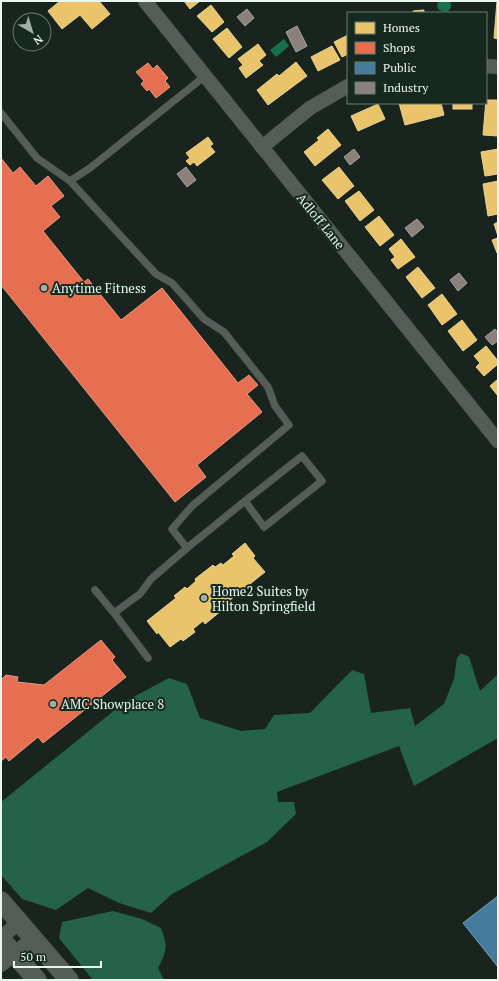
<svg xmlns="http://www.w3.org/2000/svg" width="499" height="981" viewBox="0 0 499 981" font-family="'PT Serif',serif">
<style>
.forest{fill:#246249}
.water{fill:#15714f}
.homes{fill:#e9c46a;stroke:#e9d392}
.shops{fill:#e76f51;stroke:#e89881}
.public{fill:#457b9d;stroke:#76a0b6}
.industry{fill:#8a817c;stroke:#a7a49f}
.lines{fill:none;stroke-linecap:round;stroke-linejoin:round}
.lane-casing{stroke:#373f3b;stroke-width:8}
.street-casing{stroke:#373f3b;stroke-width:15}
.secondary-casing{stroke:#373f3b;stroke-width:20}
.lane{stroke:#555d59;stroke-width:7}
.street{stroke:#555d59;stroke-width:14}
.secondary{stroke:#555d59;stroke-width:19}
.poi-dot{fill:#a1ada7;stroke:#152920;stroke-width:1.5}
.labels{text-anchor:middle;stroke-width:4;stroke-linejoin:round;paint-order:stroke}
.street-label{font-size:13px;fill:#eaf7f0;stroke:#152920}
.poi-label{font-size:13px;fill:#eaf7f0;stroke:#152920;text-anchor:start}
</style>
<rect width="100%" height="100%" fill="#1a241f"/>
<!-- forest -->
<g class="forest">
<path d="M 461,653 L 469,657 L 480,691 L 498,674 L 498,738 L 414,786 L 399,746 L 277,792 L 278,802 L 294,802 L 296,814 L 267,842 L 172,894 L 151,913 L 119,903 L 88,888 L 56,910 L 22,899 L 1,875 L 1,802 L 126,701 L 169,678 L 187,684 L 200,718 L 241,731 L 265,729 L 274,715 L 310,713 L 352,670 L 364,674 L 371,713 L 410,708 L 415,726 L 444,704 L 454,679 L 457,658 Z"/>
<path d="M 113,911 L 142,919 L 161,928 C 168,947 167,950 158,968 L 164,980 L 93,980 L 59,938 L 62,922 Z"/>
</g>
<!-- water -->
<g class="water">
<path d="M 438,1 L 450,1 C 452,6 451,10 446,12 L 439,10 L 437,6 Z"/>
<path d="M 284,39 L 289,46 L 276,57 L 270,50 Z"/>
</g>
<!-- homes -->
<g class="homes">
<path d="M 60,1 L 99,1 L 110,14 L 92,29 L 80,15 L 62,29 L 48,11 Z"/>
<path d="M 184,1 L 200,1 L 190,9 Z"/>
<path d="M 497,1 L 498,1 L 498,39 L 494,38 Z"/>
<path d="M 211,5 L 224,22 L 212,32 L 197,16 Z"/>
<path d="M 424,10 L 424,13 L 413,13 L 413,11 Z"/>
<path d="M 227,28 L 242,47 L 229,58 L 213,39 Z"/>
<path d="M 348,35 L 348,54 L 342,57 L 334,42 Z"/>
<path d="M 258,44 L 266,55 L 259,61 L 263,65 L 246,78 L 239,68 L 243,65 L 238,59 Z"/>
<path d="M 332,46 L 340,60 L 318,71 L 311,57 Z"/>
<path d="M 296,62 L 307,76 L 268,105 L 257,90 L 277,74 L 279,76 Z"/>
<path d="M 486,100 L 498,100 L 498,136 L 483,135 Z"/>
<path d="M 399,103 L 441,103 L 444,115 L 405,125 Z"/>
<rect x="453" y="103" width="19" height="6"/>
<path d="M 378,104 L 385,119 L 358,131 L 351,116 Z"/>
<path d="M 328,129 L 341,145 L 315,166 L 304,152 L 319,140 L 317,138 Z"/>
<path d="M 208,137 L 213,144 L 210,146 L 215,152 L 197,166 L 194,162 L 190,165 L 186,161 L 190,158 L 186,153 Z"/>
<path d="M 498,149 L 498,174 L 485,176 L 481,152 Z"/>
<path d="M 339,167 L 354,186 L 338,199 L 322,180 Z"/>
<path d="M 498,181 L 498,214 L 488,216 L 483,184 Z"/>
<path d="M 359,191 L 374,210 L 360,221 L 345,201 Z"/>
<path d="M 379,216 L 394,235 L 380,246 L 365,227 Z"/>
<path d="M 498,222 L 498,236 L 494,224 Z"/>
<path d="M 498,238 L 498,253 L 497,253 L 492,240 Z"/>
<path d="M 401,239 L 415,257 L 398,269 L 391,260 L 395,257 L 389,249 Z"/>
<path d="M 418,267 L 435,288 L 422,298 L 406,277 Z"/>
<path d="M 442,294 L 457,314 L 442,325 L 428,305 Z"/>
<path d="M 462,320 L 477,340 L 463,351 L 448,331 Z"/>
<path d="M 486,346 L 498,361 L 498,364 L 484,376 L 476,367 L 480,363 L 474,356 Z"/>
<path d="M 498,379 L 498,396 L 490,386 Z"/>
<path d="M 245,543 L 255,556 L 253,558 L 265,572 L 230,600 L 232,602 L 205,624 L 203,621 L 193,629 L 195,632 L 183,641 L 181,639 L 170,647 L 158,632 L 157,634 L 147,621 L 176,598 L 174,596 L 185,587 L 187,589 L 196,581 L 195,579 L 213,565 L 215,567 L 221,563 L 223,565 L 234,556 L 232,554 Z"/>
</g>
<!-- shops -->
<g class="shops">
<path d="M 148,63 L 153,69 L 157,65 L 168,78 L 165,81 L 170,87 L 156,98 L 149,89 L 147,91 L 141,84 L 144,81 L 136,72 Z"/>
<path d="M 1,158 L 13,173 L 20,167 L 36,186 L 48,176 L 64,196 L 51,206 L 60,217 L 43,231 L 84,282 L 88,279 L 121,320 L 162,288 L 238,383 L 249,375 L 258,385 L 247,394 L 262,412 L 197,465 L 206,477 L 175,502 L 1,285 Z"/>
<path d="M 101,640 L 115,657 L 112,660 L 126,677 L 43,743 L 38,737 L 9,761 L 6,757 L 1,761 L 1,680 L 6,675 L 18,677 L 17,682 L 44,685 Z"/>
</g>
<!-- public -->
<path class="public" d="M 498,896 L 498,967 L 463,923 Z"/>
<!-- industry -->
<g class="industry">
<path d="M 247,9 L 254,18 L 245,26 L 237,17 Z"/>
<path d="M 297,26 L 307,46 L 296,52 L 286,32 Z"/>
<path d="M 354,149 L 360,157 L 350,165 L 344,157 Z"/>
<path d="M 186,167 L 196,180 L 187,187 L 177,174 Z"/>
<path d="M 417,219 L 424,227 L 412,237 L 405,228 Z"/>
<path d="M 459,273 L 467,283 L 458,291 L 450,280 Z"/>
<path d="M 495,329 L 498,333 L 498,341 L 492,345 L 485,337 Z"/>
</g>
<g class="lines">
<defs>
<g id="lane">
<path d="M 1,113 L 37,158 L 70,181 L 156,274 L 172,283 L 204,319 L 224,332 L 268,387 L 275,406 L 289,425 L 192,506 L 172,529 L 187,548 L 151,579 L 140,594 L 114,613 L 148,658"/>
<path d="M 70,181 L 90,168 L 205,76"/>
<path d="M 187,548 L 245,501 L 264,527 L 322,481 L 302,456 L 245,501"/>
<path d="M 95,590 L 114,613"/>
</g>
<g id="street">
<path d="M 145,1 L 498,441"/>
<path d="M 486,66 L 498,67"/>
<path d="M 262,147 L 310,108 L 348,86"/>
<path d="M 1,938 L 19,922"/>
<path d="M 1,965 L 33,938"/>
</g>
<g id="secondary">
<path d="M 1,901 L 69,980"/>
<path d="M 1,939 L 37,980"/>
</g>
</defs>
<!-- lane casing -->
<use href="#lane" class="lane-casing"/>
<!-- street casing -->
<use href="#street" class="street-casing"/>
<!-- secondary casing -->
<use href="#secondary" class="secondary-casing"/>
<!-- lane -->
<use href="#lane" class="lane"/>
<!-- street -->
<use href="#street" class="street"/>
<!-- secondary -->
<use href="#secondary" class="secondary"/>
</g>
<!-- markers -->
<g class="poi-dot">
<circle cx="44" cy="288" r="4"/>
<circle cx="204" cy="598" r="4"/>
<circle cx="53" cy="704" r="4"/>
</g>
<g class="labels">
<!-- street labels -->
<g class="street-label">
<text transform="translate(321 221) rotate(51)" y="5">Adloff Lane</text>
</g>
<!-- poi labels -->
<g class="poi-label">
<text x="52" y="293">Anytime Fitness</text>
<text x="212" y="596">Home2 Suites by<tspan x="212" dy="15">Hilton Springfield</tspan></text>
<text x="61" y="709">AMC Showplace 8</text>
</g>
</g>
<!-- border -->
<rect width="499" height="981" fill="none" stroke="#eaf7f0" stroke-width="4"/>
<!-- legend -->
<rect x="347" y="12" width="140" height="92" fill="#152920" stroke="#6a7b73"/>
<rect x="355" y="22" width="20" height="12" fill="#e9c46a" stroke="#6a7b73"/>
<text x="383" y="32" font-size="12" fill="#eaf7f0">Homes</text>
<rect x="355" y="42" width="20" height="12" fill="#e76f51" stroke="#6a7b73"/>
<text x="383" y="52" font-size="12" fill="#eaf7f0">Shops</text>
<rect x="355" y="62" width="20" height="12" fill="#457b9d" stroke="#6a7b73"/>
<text x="383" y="72" font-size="12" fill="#eaf7f0">Public</text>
<rect x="355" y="82" width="20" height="12" fill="#8a817c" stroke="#6a7b73"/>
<text x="383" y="92" font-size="12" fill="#eaf7f0">Industry</text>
<!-- north arrow -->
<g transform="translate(32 32) rotate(142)"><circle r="19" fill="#152920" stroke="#6a7b73"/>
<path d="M0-3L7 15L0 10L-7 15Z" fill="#a1ada7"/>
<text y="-6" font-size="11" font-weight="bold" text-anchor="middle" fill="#eaf7f0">N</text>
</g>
<!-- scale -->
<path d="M14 961v6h87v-6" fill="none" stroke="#eaf7f0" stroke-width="2"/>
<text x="20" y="961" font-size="12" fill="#eaf7f0" stroke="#152920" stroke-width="3" paint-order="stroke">50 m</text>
</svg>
